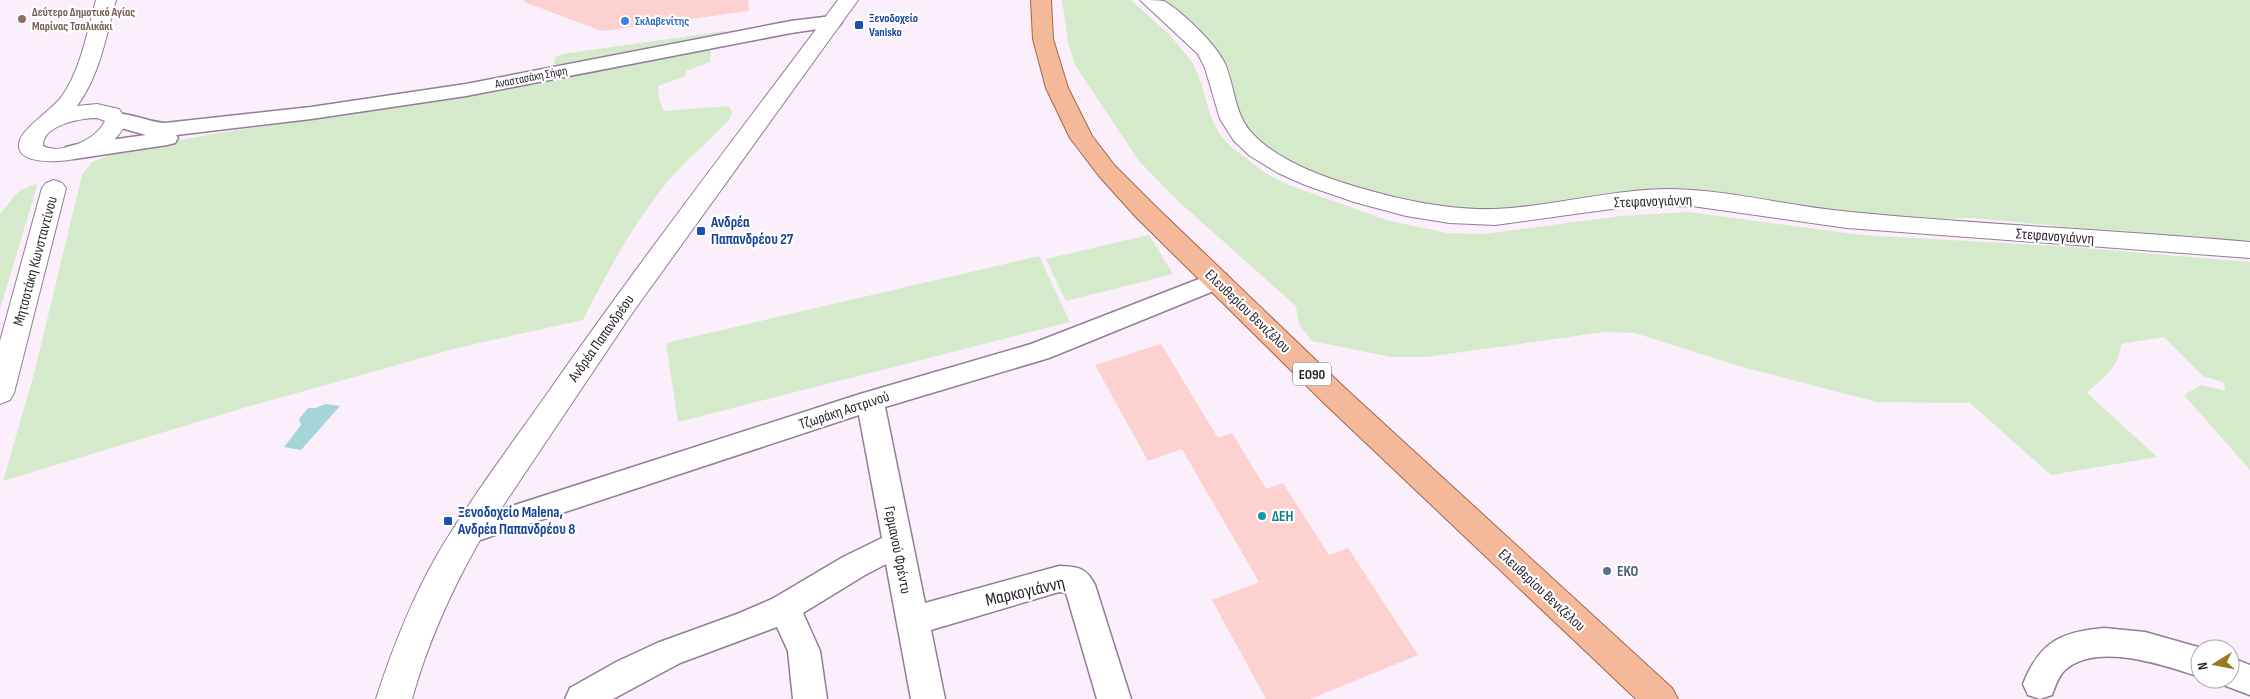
<svg xmlns="http://www.w3.org/2000/svg" width="2250" height="699" viewBox="0 0 2250 699" font-family="'Sofia Sans Condensed',sans-serif">
<style>
.green{fill:#d5eacb}
.water{fill:#a5d5d9}
.building{fill:#fdd1cf}
.lines{fill:none;stroke-linecap:round;stroke-linejoin:round}
.street-casing{stroke:#947b97;stroke-width:3}
.secondary-casing{stroke:#947b97;stroke-width:2}
.primary-casing{stroke:#a76547;stroke-width:2}
.street{fill:#fff;fill-rule:evenodd}
.secondary{fill:#fff;fill-rule:evenodd}
.primary{fill:#f3b99a;fill-rule:evenodd}
.education-dot{fill:#8d6e63;stroke:#fff;stroke-width:2}
.shop-dot{fill:#3f7fe0;stroke:#fff;stroke-width:2}
.transit-dot{fill:#1a4fb4;stroke:#fff;stroke-width:2}
.culture-dot{fill:#0f9aa8;stroke:#fff;stroke-width:2}
.service-dot{fill:#5c6f8a;stroke:#fff;stroke-width:2}
.labels{text-anchor:middle;stroke-width:4.5;stroke-linejoin:round;paint-order:stroke}
.far-education-label{font-size:12px;font-weight:bold;fill:#785e54;stroke:#fff;text-anchor:start}
.far-transit-label{font-size:12px;font-weight:bold;fill:#164399;stroke:#fff;text-anchor:start}
.far-shop-label{font-size:12px;font-weight:bold;fill:#366cbe;stroke:#fff;text-anchor:start}
.far-street-label{font-size:12px;fill:#291f2a;stroke:#fff}
.shield{fill:#fff;stroke:#69626a;stroke-width:1}
.shield-label{font-size:14px;font-weight:bold;fill:#291f2a}
.street-label{font-size:15px;fill:#291f2a;stroke:#fff}
.transit-label{font-size:15px;font-weight:bold;fill:#164399;stroke:#fff;text-anchor:start}
.culture-label{font-size:15px;font-weight:bold;fill:#0d838f;stroke:#fff;text-anchor:start}
.service-label{font-size:15px;font-weight:bold;fill:#4e5e75;stroke:#fff;text-anchor:start}
.near-street-label{font-size:18px;fill:#291f2a;stroke:#fff}
</style>
<rect width="100%" height="100%" fill="#faeffb"/>
<!-- green -->
<g class="green">
<path d="M 1062,0 L 1131,0 L 1170,35 L 1192,62 L 1199,77 L 1211,117 L 1220,135 L 1230,146 L 1267,174 L 1289,185 L 1386,220 L 1447,233 L 1483,234 L 1621,216 L 1689,212 L 1861,235 L 2072,247 L 2250,262 L 2250,470 L 2184,395 L 2201,385 L 2226,391 L 2223,382 L 2203,376 L 2164,337 L 2121,344 C 2119,368 2103,377 2087,393 L 2157,457 L 2051,475 L 1970,403 L 1877,402 L 1739,366 L 1635,333 L 1604,332 L 1426,357 L 1391,357 L 1312,341 L 1299,325 L 1296,306 L 1178,201 L 1139,161 L 1075,65 L 1068,42 Z"/>
<path d="M 1162,0 L 2250,0 L 2250,242 L 2170,237 L 1974,218 L 1932,219 L 1867,216 L 1636,194 L 1495,210 L 1455,210 L 1390,198 L 1292,165 L 1249,133 L 1194,28 Z"/>
<path d="M 725,31 L 726,32 L 557,65 L 554,64 L 555,57 L 562,54 Z"/>
<path d="M 711,50 L 710,62 L 686,71 L 686,76 L 658,86 L 659,100 L 664,111 L 729,106 L 732,113 L 729,120 C 706,144 680,165 660,191 C 630,230 605,276 583,320 L 461,347 L 250,406 L 3,481 L 34,374 L 82,175 L 92,162 L 117,152 L 218,133 L 446,100 Z"/>
<path d="M 35,184 L 37,185 L 35,193 L 0,309 L 0,214 L 19,191 Z"/>
<path d="M 1149,235 L 1173,274 L 1066,301 L 1046,259 Z"/>
<path d="M 1039,256 L 1070,322 L 678,422 L 666,343 Z"/>
</g>
<!-- water -->
<path class="water" d="M 326,404 L 340,406 L 301,450 L 284,447 L 301,425 L 299,419 L 308,408 L 315,408 Z"/>
<!-- building -->
<g class="building">
<path d="M 525,0 L 748,0 L 749,11 L 602,31 L 524,2 Z"/>
<path d="M 1161,344 L 1218,438 L 1232,433 L 1266,489 L 1283,483 L 1329,555 L 1348,548 L 1418,655 L 1310,699 L 1266,699 L 1212,600 L 1259,582 L 1182,449 L 1148,461 L 1095,365 Z"/>
</g>
<g class="lines">
<defs>
<g id="street">
<path d="M 832,16 L 839,18 L 842,22 L 839,26 L 791,33 L 466,96 L 311,119 L 176,135 L 178,138 L 175,143 L 167,145 L 74,159 L 66,157 L 63,152 L 66,147 L 74,145 L 146,135 L 107,124 L 104,119 L 107,114 C 125,110 147,122 165,123 L 311,107 L 466,84 L 791,21 Z"/>
<path d="M 1217,272 L 1226,274 L 1229,280 L 1226,286 L 1049,358 L 885,407 L 925,603 L 1059,566 C 1078,567 1086,567 1095,585 L 1131,699 L 1097,699 L 1066,593 L 1059,592 L 931,630 L 945,699 L 911,699 L 886,564 L 865,575 L 803,613 L 820,651 L 827,699 L 793,699 L 788,651 L 777,627 L 680,663 L 613,699 L 565,699 L 570,688 L 616,662 L 657,643 L 737,614 L 772,599 L 843,557 L 882,538 L 859,415 L 468,544 L 457,541 L 453,532 L 457,523 L 468,520 L 860,394 L 1031,344 Z"/>
<path d="M 2104,628 L 2145,632 L 2205,649 L 2200,649 L 2200,677 C 2164,665 2095,641 2064,671 C 2058,677 2055,687 2052,695 L 2040,699 L 2028,695 L 2023,684 C 2040,642 2060,632 2104,628 Z"/>
<path d="M 2230,657 L 2250,665 L 2250,695 L 2218,683 L 2217,679 L 2230,679 Z"/>
</g>
<g id="secondary">
<path d="M 96,0 L 116,0 C 106,36 100,75 77,106 L 97,104 L 119,109 L 127,121 C 117,144 98,153 74,159 C 61,162 11,166 20,140 C 25,126 52,110 62,96 C 81,69 87,32 96,0 ZM 97,118 L 105,121 C 96,140 62,155 43,146 C 42,125 81,118 97,118 Z"/>
<path d="M 838,0 L 858,0 L 633,312 L 480,540 C 451,591 428,642 412,699 L 376,699 C 392,649 411,601 437,555 C 471,498 511,445 549,391 C 642,258 741,130 838,0 Z"/>
<path d="M 1140,0 C 1147,0 1158,0 1164,1 C 1182,11 1219,47 1226,66 C 1235,89 1235,115 1252,133 C 1284,168 1350,186 1394,197 C 1428,205 1462,210 1496,209 C 1555,206 1612,189 1671,189 C 1732,190 1791,207 1851,212 C 1984,225 2117,230 2250,242 L 2250,258 L 1847,228 L 1692,206 L 1626,207 L 1495,225 L 1450,223 L 1406,216 L 1354,202 L 1305,185 L 1278,173 L 1250,156 L 1234,141 L 1220,119 L 1205,68 L 1198,54 Z"/>
<path d="M 54,180 L 62,183 L 66,188 L 14,393 L 10,400 L 0,404 L 0,341 L 42,188 L 46,183 Z"/>
</g>
<path id="primary" d="M 1031,0 L 1051,0 L 1053,39 L 1068,88 L 1092,136 L 1115,166 L 1154,205 L 1346,389 L 1672,688 L 1678,699 L 1636,699 L 1326,405 L 1136,217 L 1099,176 L 1070,138 L 1046,88 L 1033,39 Z"/>
</defs>
<!-- street casing -->
<use href="#street" class="street-casing"/>
<!-- secondary casing -->
<use href="#secondary" class="secondary-casing"/>
<!-- primary casing -->
<use href="#primary" class="primary-casing"/>
<!-- street -->
<use href="#street" class="street"/>
<!-- secondary -->
<use href="#secondary" class="secondary"/>
<!-- primary -->
<use href="#primary" class="primary"/>
</g>
<!-- markers -->
<circle class="education-dot" cx="22" cy="19" r="5"/>
<circle class="shop-dot" cx="625" cy="21" r="5"/>
<g class="transit-dot">
<rect x="854" y="20" width="10" height="10" rx="2.5"/>
<rect x="696" y="226" width="10" height="10" rx="2.5"/>
<rect x="443" y="516" width="10" height="10" rx="2.5"/>
</g>
<circle class="culture-dot" cx="1262" cy="516" r="5"/>
<circle class="service-dot" cx="1607" cy="571" r="5"/>
<g class="labels">
<!-- far-education labels -->
<g class="far-education-label">
<text x="32" y="16">Δεύτερο Δημοτικό Αγίας<tspan x="32" dy="14">Μαρίνας Τσαλικάκι</tspan></text>
</g>
<!-- far-transit labels -->
<g class="far-transit-label">
<text x="869" y="22">Ξενοδοχείο<tspan x="869" dy="14">Vanisko</tspan></text>
</g>
<!-- far-shop labels -->
<g class="far-shop-label">
<text x="635" y="25">Σκλαβενίτης</text>
</g>
<!-- far-street labels -->
<g class="far-street-label">
<text transform="translate(531 77) rotate(-11)" y="4">Αναστασάκη Σήφη</text>
</g>
<!-- shield labels -->
<rect class="shield" x="1293" y="362.5" width="38" height="23" rx="4"/>
<g class="shield-label">
<text x="1312" y="379">ΕΟ90</text>
</g>
<!-- street labels -->
<g class="street-label">
<text transform="translate(1653 201) rotate(-2)" y="5">Στεφανογιάννη</text>
<text transform="translate(2055 236) rotate(4)" y="5">Στεφανογιάννη</text>
<text transform="translate(35 261) rotate(-75)" y="5">Μητσοτάκη Κωνσταντίνου</text>
<text transform="translate(1248 311) rotate(44)" y="5">Ελευθερίου Βενιζέλου</text>
<text transform="translate(601 338) rotate(-55)" y="5">Ανδρέα Παπανδρέου</text>
<text transform="translate(844 410) rotate(-18)" y="5">Τζωράκη Αστρινού</text>
<text transform="translate(898 550) rotate(79)" y="5">Γερμανού Φρέντυ</text>
<text transform="translate(1542 590) rotate(43)" y="5">Ελευθερίου Βενιζέλου</text>
</g>
<!-- transit labels -->
<g class="transit-label">
<text x="711" y="227">Ανδρέα<tspan x="711" dy="17">Παπανδρέου 27</tspan></text>
<text x="458" y="517">Ξενοδοχείο Malena,<tspan x="458" dy="17">Ανδρέα Παπανδρέου 8</tspan></text>
</g>
<!-- culture labels -->
<g class="culture-label">
<text x="1272" y="521">ΔΕΗ</text>
</g>
<!-- service labels -->
<g class="service-label">
<text x="1617" y="576">EKO</text>
</g>
<!-- near-street labels -->
<g class="near-street-label">
<text transform="translate(1025 591) rotate(-13)" y="6">Μαρκογιάννη</text>
</g>
</g>
<!-- north arrow -->
<g transform="translate(2215 664) rotate(260)"><circle r="24" fill="#ffffff" stroke="#a9a5aa"/>
<path d="M0-4L9 19L0 12L-9 19Z" fill="#977b24"/>
<text y="-8" font-size="14" font-weight="bold" text-anchor="middle" fill="#291f2a">N</text>
</g>
</svg>
